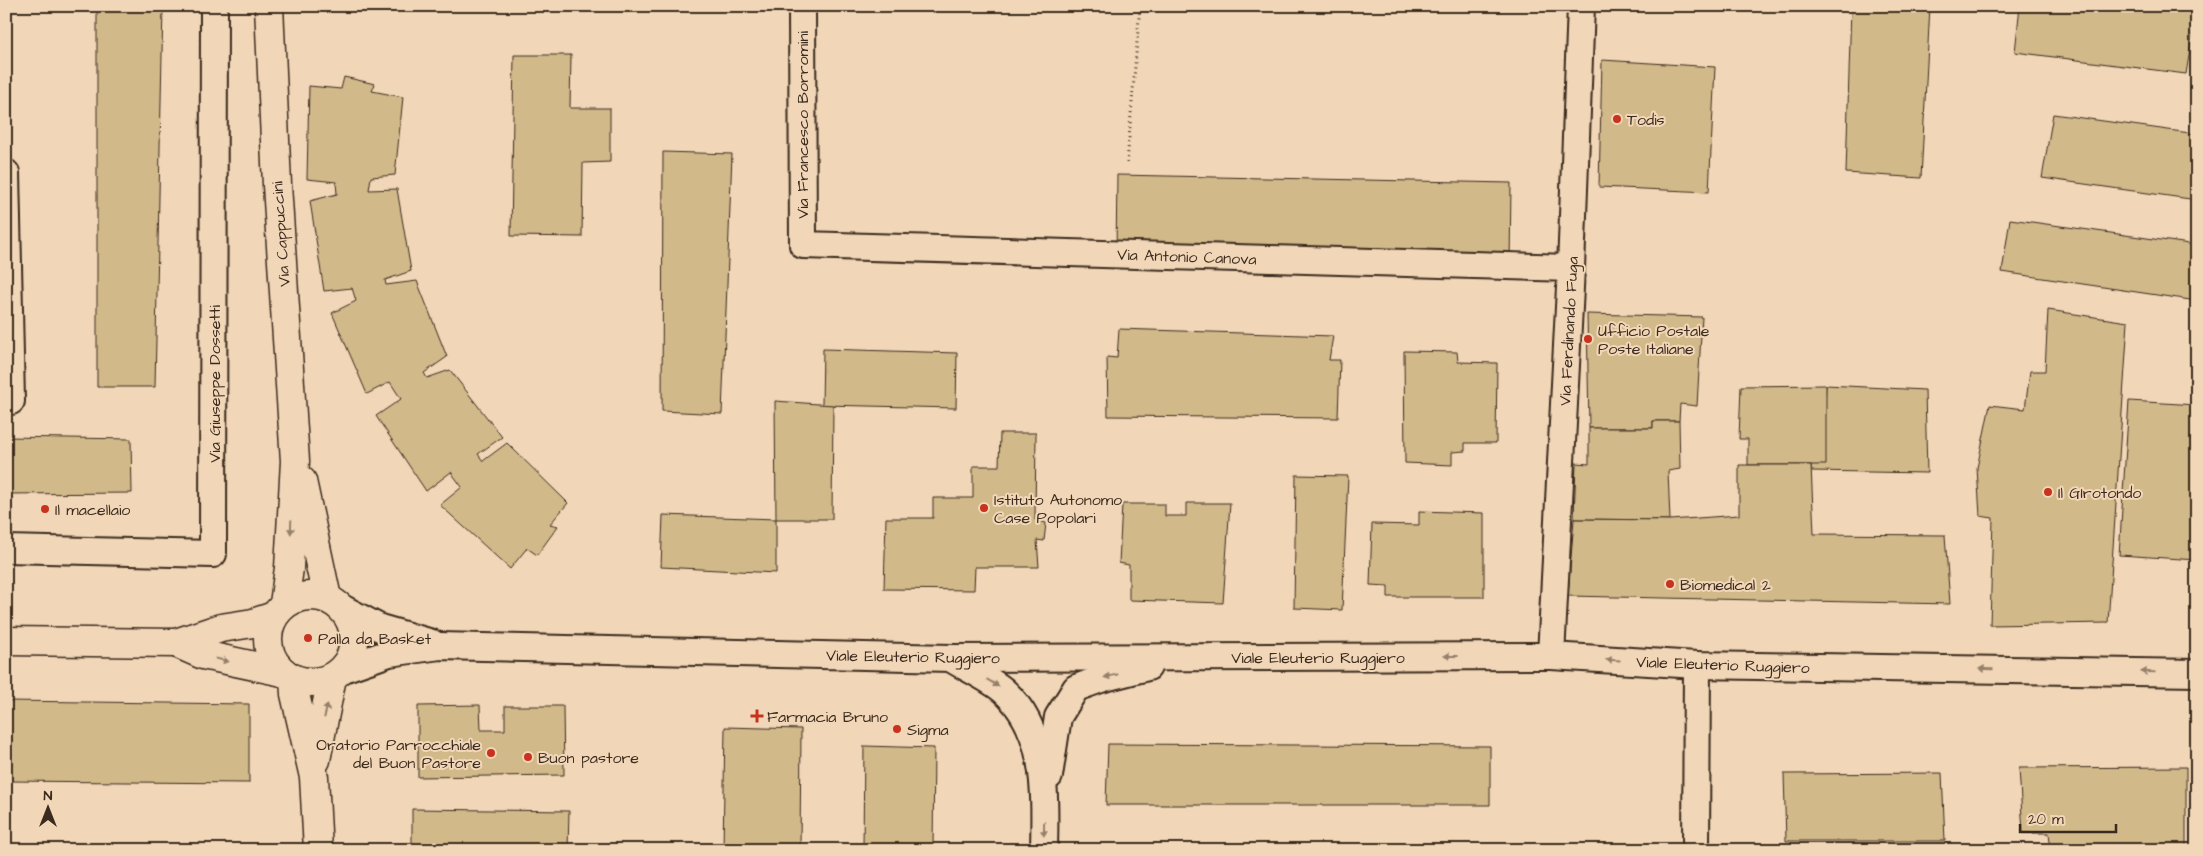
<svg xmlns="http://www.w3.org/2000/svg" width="2203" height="856" viewBox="0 0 2203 856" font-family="'Architects Daughter',sans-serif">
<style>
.building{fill:#d1b98a;stroke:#3b2a1e}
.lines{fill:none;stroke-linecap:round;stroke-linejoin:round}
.street-casing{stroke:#3b2a1e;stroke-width:30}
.secondary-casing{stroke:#3b2a1e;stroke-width:31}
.path{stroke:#3b2a1e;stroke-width:3;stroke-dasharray:1 4;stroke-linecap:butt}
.street{stroke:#f1d7b8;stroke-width:26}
.secondary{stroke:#f1d7b8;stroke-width:28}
.oneway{fill:#96806b}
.poi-dot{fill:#c8321e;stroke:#f1d7b8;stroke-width:2}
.labels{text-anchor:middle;stroke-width:4;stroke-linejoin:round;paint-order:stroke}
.poi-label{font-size:16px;fill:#3b2a1e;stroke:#f1d7b8;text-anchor:start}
.street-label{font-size:16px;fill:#3b2a1e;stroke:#f1d7b8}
</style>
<rect width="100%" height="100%" fill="#f1d7b8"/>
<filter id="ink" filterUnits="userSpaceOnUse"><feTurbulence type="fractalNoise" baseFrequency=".02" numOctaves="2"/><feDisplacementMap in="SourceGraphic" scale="10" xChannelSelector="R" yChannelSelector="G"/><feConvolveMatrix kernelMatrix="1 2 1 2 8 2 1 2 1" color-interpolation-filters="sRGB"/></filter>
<g filter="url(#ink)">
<!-- building -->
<g class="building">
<path d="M 97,6 L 163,6 L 155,387 L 97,387 Z"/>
<path d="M 1851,6 L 1930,6 L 1921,178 L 1846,173 Z"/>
<path d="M 2020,6 L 2197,6 L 2186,74 L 2015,52 Z"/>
<path d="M 514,55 L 571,55 L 570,108 L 610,108 L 610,162 L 583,163 L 582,237 L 511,236 Z"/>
<path d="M 1602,60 L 1715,67 L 1709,192 L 1599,187 Z"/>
<path d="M 344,77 L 375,84 L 372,91 L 403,97 L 395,175 L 371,177 L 369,190 L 397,189 L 411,271 L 385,280 L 386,285 L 417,281 L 447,357 L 424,373 L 427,378 L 450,370 L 502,437 L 478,454 L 483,461 L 507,443 L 568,503 L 550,524 L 558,526 L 537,555 L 527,548 L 510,569 L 440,505 L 462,487 L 451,472 L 426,491 L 376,416 L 401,399 L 390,382 L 367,394 L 332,313 L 356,301 L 352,288 L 324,291 L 310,201 L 337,194 L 336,182 L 307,179 L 309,86 L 341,89 Z"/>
<path d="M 2053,114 L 2197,134 L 2197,200 L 2042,178 Z"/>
<path d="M 663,152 L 732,154 L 722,414 L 662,411 Z"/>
<path d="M 1117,175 L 1511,183 L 1510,266 L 1116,254 Z"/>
<path d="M 2010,219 L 2197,245 L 2197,301 L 2002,272 Z"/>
<path d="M 2048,310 L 2128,322 L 2108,623 L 1990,625 L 1993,518 L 1980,516 L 1977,468 L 1990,405 L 2025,409 L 2030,371 L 2045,371 Z"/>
<path d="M 1587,314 L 1702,317 L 1697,406 L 1680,404 L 1679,421 L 1653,421 L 1653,428 L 1589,428 Z"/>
<path d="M 1119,329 L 1333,336 L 1329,360 L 1340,360 L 1338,418 L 1108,416 L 1107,357 L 1117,358 Z"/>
<path d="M 823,349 L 957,353 L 956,408 L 822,405 Z"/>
<path d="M 1404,351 L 1457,352 L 1458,362 L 1497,363 L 1496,443 L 1465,443 L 1465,451 L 1452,452 L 1452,465 L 1405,463 Z"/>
<path d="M 1826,385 L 1925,390 L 1927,473 L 1811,471 L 1811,465 L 1823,461 Z"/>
<path d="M 1826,385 L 1826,465 L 1748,465 L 1748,439 L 1739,439 L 1741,386 Z"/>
<path d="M 775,401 L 833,405 L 832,519 L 776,519 Z"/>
<path d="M 2129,401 L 2197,405 L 2197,560 L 2119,555 Z"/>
<path d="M 1653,421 L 1679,421 L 1680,469 L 1668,471 L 1670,520 L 1574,519 L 1576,463 L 1589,464 L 1589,428 L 1653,428 Z"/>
<path d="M 1000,433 L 1036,433 L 1035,520 L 1046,523 L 1044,541 L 1037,540 L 1039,567 L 975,567 L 974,590 L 884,589 L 886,518 L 933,518 L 933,498 L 973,498 L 973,466 L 999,466 Z"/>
<path d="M 6,437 L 131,439 L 132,493 L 6,494 Z"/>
<path d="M 1739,465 L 1811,465 L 1814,534 L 1945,535 L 1950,604 L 1568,596 L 1574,519 L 1670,520 L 1739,515 Z"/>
<path d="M 1296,475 L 1348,476 L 1342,610 L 1294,608 Z"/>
<path d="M 1186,503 L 1230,503 L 1223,603 L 1129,600 L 1129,565 L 1119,563 L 1122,504 L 1165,504 L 1165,516 L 1186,516 Z"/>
<path d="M 1419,511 L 1484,513 L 1484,597 L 1388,597 L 1388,586 L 1370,585 L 1372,524 L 1419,525 Z"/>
<path d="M 663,515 L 776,519 L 776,573 L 661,567 Z"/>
<path d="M 6,701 L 249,704 L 249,783 L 6,781 Z"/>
<path d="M 480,705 L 481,730 L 505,730 L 505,706 L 563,706 L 564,775 L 418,777 L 418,706 Z"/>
<path d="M 725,727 L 801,729 L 800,850 L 723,850 Z"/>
<path d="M 1108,744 L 1490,746 L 1490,805 L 1106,805 Z"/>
<path d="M 864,746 L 934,748 L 933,850 L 863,850 Z"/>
<path d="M 2186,767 L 2186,850 L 2051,850 L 2049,833 L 2023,833 L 2019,768 Z"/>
<path d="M 1942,773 L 1945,841 L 1786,841 L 1784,774 Z"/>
<path d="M 412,809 L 569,811 L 568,850 L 412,850 Z"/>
</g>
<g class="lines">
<defs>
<g id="street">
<path d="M 802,6 L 803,245 L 1571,268"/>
<path d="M 6,173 L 11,401 L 6,401"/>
<path d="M 6,549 L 213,554 L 214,6"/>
<path d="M 342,608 L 380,628 L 432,643"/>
<path d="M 1551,656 L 1571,268 L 1581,6"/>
<path d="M 952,659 C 966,668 992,680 1004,691 C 1048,731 1045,795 1044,850"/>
<path d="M 343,669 L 389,653 L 440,646 L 951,658 L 1551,656 L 1697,665 L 2197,673"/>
<path d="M 1049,776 L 1058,717 L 1076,688 L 1101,679 L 1148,667"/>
<path d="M 1696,850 L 1697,665"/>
</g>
<g id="secondary">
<path d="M 269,6 L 277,185 L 295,461 L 289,568 L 284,604"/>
<path d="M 302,481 L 327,598"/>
<circle cx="311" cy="639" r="43"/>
<path d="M 6,641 L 176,643 L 221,628 L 253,623 L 274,616"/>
<path d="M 176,643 L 203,655 L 283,672"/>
<path d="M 294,679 L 295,694 L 314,777 L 318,850"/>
<path d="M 316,760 L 332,677"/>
</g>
</defs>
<!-- street casing -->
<use href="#street" class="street-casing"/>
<!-- secondary casing -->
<use href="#secondary" class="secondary-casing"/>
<!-- path -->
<path class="path" d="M 1127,163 L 1140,6"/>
<!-- street -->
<use href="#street" class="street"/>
<!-- secondary -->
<use href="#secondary" class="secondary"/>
</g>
<!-- one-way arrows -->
<defs><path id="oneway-solid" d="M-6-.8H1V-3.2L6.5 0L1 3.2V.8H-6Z" transform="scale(1.25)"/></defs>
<g class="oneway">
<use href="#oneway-solid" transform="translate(291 527) rotate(92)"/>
<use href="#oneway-solid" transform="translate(1451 656) rotate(180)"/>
<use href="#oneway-solid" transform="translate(222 660) rotate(13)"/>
<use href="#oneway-solid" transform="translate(1613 660) rotate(-177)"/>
<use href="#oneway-solid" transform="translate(1986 669) rotate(-179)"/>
<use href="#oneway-solid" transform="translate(2148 672) rotate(-179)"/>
<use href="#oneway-solid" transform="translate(1111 676) rotate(167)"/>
<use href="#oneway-solid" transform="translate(993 683) rotate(31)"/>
<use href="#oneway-solid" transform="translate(326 711) rotate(-76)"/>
<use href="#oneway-solid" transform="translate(1044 829) rotate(91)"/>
</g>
</g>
<!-- markers -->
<g class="poi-dot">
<circle cx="1617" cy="119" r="5"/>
<circle cx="1588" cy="339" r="5"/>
<circle cx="2048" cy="492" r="5"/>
<circle cx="984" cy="508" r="5"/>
<circle cx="45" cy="509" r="5"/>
<circle cx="1670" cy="584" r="5"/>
<circle cx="308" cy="638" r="5"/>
<path d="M754.5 708.5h5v5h5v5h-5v5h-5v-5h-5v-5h5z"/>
<circle cx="897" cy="729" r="5"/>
<circle cx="491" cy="753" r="5"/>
<circle cx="528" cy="757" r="5"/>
</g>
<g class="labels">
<!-- poi labels -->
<g class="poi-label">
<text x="1627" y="125">Todis</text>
<text x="1598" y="336">Ufficio Postale<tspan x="1598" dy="18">Poste Italiane</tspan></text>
<text x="2058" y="498">Il GIrotondo</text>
<text x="994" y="505">Istituto Autonomo<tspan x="994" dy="18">Case Popolari</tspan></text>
<text x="55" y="515">Il macellaio</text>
<text x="1680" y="590">Biomedical 2</text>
<text x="318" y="644">Palla da Basket</text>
<text x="767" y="722">Farmacia Bruno</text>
<text x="907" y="735">Sigma</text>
<text x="481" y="750" text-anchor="end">Oratorio Parrocchiale<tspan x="481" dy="18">del Buon Pastore</tspan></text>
<text x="538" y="763">Buon pastore</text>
</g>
<!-- street labels -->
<g class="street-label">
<text transform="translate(802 125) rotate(-90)" y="6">Via Francesco Borromini</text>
<text transform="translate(280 234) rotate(-94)" y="6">Via Cappuccini</text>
<text transform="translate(1187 256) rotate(2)" y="6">Via Antonio Canova</text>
<text transform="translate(1568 331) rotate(-87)" y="6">Via Ferdinando Fuga</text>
<text transform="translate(214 384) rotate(-90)" y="6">Via Giuseppe Dossetti</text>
<text transform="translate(913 656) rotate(1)" y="6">Viale Eleuterio Ruggiero</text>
<text x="1318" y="663">Viale Eleuterio Ruggiero</text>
<text transform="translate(1723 664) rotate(2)" y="6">Viale Eleuterio Ruggiero</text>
</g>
</g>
<!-- margin -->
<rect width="2203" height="856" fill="none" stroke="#f1d7b8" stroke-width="25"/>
<rect x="12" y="12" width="2178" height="831" fill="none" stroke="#3b2a1e" stroke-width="2" filter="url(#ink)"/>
<!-- north arrow -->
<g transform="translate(48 808)" stroke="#f1d7b8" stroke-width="4" paint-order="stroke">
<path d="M0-4L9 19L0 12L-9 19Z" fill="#3b2a1e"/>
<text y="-8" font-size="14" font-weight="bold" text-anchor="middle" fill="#3b2a1e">N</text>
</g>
<!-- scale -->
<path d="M2020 824v8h96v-8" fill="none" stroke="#3b2a1e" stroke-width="2.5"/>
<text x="2028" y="824" font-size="15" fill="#3b2a1e" stroke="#f1d7b8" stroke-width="4" paint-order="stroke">20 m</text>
</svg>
